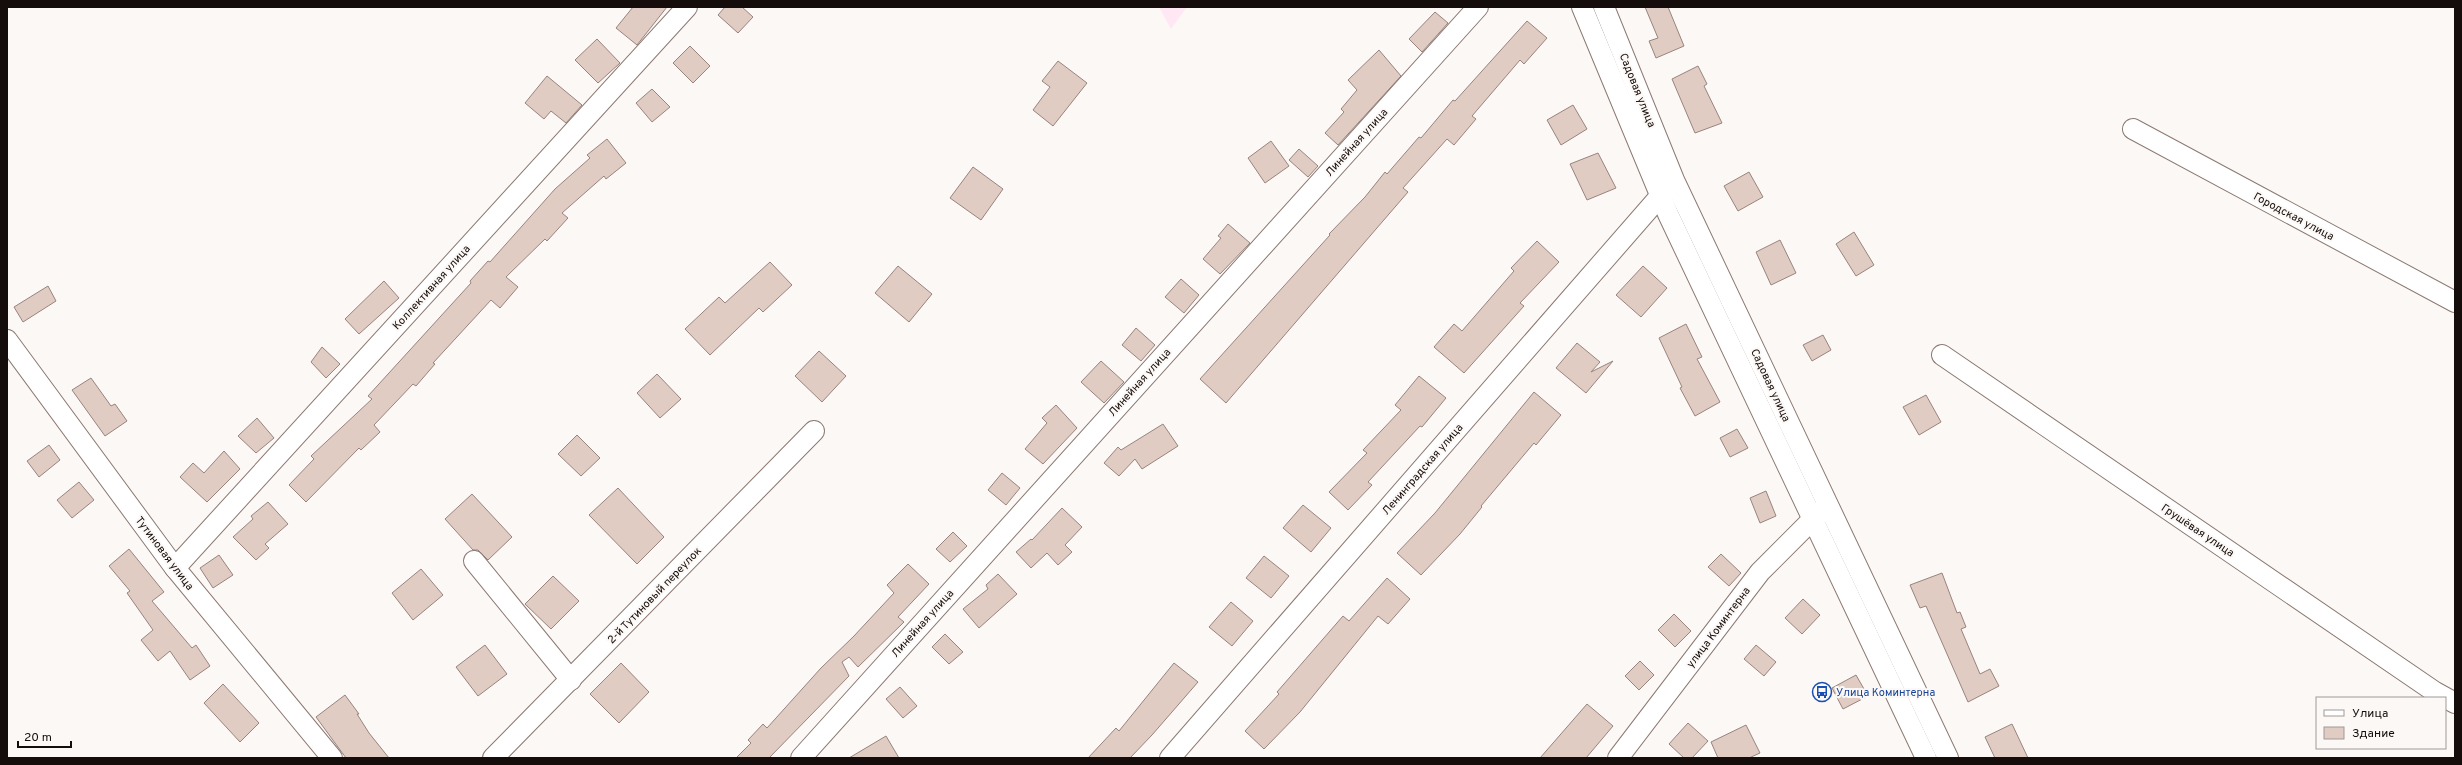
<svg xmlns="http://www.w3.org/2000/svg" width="2462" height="765" viewBox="0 0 2462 765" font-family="Overpass,sans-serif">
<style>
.industrial{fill:#ffe7f3}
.building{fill:#e1ccc4;stroke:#98847d}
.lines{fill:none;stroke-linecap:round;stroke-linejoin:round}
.minor-casing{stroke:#8c7972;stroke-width:22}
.minor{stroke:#fff;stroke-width:20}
.labels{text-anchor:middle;stroke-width:4;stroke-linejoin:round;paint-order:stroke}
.street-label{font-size:11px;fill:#140d0b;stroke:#fcf8f6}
.transit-label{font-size:11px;fill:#164399;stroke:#fcf8f6;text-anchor:start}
</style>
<rect width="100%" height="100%" fill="#fcf8f6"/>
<!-- industrial -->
<path class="industrial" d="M 1159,7 L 1187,7 L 1171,29 Z"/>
<!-- building -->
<g class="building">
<path d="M 633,7 L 667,7 L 637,45 L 616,28 Z"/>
<path d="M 725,7 L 742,7 L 753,17 L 738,33 L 718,15 Z"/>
<path d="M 1645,7 L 1668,7 L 1684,46 L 1656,58 L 1649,41 L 1658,38 Z"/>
<path d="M 1435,12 L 1448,23 L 1422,52 L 1409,39 Z"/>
<path d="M 1527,21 L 1547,38 L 1524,64 L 1520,60 L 1472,116 L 1476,119 L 1454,145 L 1447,139 L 1403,188 L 1408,192 L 1226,403 L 1200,379 L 1330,235 L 1329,234 L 1365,197 L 1385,172 L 1387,174 L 1419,137 L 1421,138 L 1453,100 L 1455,101 Z"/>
<path d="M 597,39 L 620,63 L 598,83 L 575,60 Z"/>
<path d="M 690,46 L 710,66 L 693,83 L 673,63 Z"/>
<path d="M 1379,50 L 1401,76 L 1338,145 L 1325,133 L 1344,112 L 1341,109 L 1357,90 L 1348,80 Z"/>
<path d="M 1058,61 L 1087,83 L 1053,126 L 1033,110 L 1050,87 L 1042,81 Z"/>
<path d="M 1698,66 L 1707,84 L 1704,86 L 1722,123 L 1695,133 L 1672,79 Z"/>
<path d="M 547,76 L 582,105 L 566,123 L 551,111 L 544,119 L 525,103 Z"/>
<path d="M 652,89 L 670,107 L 652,122 L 636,103 Z"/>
<path d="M 1573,105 L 1587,129 L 1561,145 L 1547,120 Z"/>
<path d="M 607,139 L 626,163 L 606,179 L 604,176 L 562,213 L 568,218 L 547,241 L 545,239 L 506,277 L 518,287 L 500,308 L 491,300 L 433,363 L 435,364 L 416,386 L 413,384 L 374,425 L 380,432 L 361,450 L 359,448 L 306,502 L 289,485 L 314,459 L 311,456 L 372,399 L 368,396 L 471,283 L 470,281 L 488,261 L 490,262 L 555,189 L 590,158 L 587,155 Z"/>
<path d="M 1271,141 L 1289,166 L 1265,183 L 1248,158 Z"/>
<path d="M 1299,149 L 1318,166 L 1308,177 L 1289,160 Z"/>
<path d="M 1598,153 L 1616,188 L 1587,200 L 1570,164 Z"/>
<path d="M 973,167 L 1003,189 L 981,220 L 950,198 Z"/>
<path d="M 1749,172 L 1763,197 L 1738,211 L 1724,186 Z"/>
<path d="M 1228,224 L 1250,243 L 1220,274 L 1203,259 L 1221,238 L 1218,236 Z"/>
<path d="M 1854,232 L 1874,265 L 1856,276 L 1836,244 Z"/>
<path d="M 1780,240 L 1796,273 L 1771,285 L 1756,252 Z"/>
<path d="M 1537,241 L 1559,262 L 1520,303 L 1524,306 L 1464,373 L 1434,347 L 1454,324 L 1462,331 L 1514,271 L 1511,268 Z"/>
<path d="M 770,262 L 792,285 L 763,312 L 759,308 L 710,355 L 685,329 L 719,297 L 725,303 Z"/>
<path d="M 898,266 L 932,294 L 909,322 L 875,293 Z"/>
<path d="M 1643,266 L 1667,288 L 1641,317 L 1616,295 Z"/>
<path d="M 1181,279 L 1199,295 L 1184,313 L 1165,297 Z"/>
<path d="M 384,281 L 399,298 L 359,334 L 345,319 Z"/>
<path d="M 48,286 L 56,301 L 23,322 L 14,307 Z"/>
<path d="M 1686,324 L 1702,357 L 1697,359 L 1720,402 L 1695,416 L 1680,388 L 1682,387 L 1659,338 Z"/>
<path d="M 1136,328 L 1155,345 L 1141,361 L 1122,345 Z"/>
<path d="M 1823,335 L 1831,350 L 1812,361 L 1803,345 Z"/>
<path d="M 1577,343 L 1600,362 L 1591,372 L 1613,361 L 1586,393 L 1556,368 Z"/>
<path d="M 322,347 L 340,364 L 326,378 L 311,362 Z"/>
<path d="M 819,351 L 846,376 L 822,402 L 795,376 Z"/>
<path d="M 1101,361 L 1124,382 L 1104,403 L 1081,382 Z"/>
<path d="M 657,374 L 681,399 L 660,418 L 637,393 Z"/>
<path d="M 1419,376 L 1446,398 L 1422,427 L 1420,426 L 1368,482 L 1372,485 L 1348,510 L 1329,492 L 1367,453 L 1363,450 L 1401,410 L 1395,405 Z"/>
<path d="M 91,378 L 111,406 L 115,404 L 127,421 L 105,436 L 72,390 Z"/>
<path d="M 1534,392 L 1561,415 L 1536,445 L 1534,443 L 1481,506 L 1482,507 L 1460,534 L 1421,575 L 1397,553 L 1435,513 Z"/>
<path d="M 1926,395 L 1941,422 L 1919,435 L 1903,407 Z"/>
<path d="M 1056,405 L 1077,428 L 1043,464 L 1025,449 L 1047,423 L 1042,418 Z"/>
<path d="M 257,418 L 274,438 L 256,453 L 238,436 Z"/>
<path d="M 1163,424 L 1178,446 L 1142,469 L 1135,459 L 1119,476 L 1104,463 L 1118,447 L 1121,450 Z"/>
<path d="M 1737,429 L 1748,448 L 1730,457 L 1720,438 Z"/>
<path d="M 577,435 L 600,458 L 581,476 L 558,454 Z"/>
<path d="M 49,445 L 60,460 L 39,477 L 27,461 Z"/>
<path d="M 224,451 L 240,469 L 207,502 L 180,477 L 193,463 L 204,473 Z"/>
<path d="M 1002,473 L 1020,488 L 1006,505 L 988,490 Z"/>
<path d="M 79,482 L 94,500 L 72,518 L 57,500 Z"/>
<path d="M 618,488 L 664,537 L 637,564 L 589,515 Z"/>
<path d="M 1766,491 L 1776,516 L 1760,523 L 1750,498 Z"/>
<path d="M 472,494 L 512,537 L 488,560 L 478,550 L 473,550 L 445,519 Z"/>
<path d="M 268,502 L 288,524 L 265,544 L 269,548 L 256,560 L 233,537 L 253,519 L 251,516 Z"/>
<path d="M 1303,505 L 1331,528 L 1311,552 L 1283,528 Z"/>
<path d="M 1062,508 L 1082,527 L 1065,545 L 1072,552 L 1058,565 L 1047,553 L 1031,568 L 1016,552 L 1031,539 L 1032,540 Z"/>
<path d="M 953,532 L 967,546 L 950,562 L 936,549 Z"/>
<path d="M 129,549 L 164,592 L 152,601 L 192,648 L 196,645 L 210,666 L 190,680 L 170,651 L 158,661 L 141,640 L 153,630 L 127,593 L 130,591 L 109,566 Z"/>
<path d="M 1721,554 L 1741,573 L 1729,586 L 1708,567 Z"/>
<path d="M 219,555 L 233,575 L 213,588 L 200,568 Z"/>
<path d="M 1264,556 L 1289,576 L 1271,598 L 1246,578 Z"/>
<path d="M 908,564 L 929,584 L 898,617 L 904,622 L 858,667 L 849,657 L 842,662 L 849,676 L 769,758 L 736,758 L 751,743 L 748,740 L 763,724 L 767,728 L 821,668 L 854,636 L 894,593 L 887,585 Z"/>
<path d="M 421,569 L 443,595 L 413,620 L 392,593 Z"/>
<path d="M 1942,573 L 1957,613 L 1960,612 L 1966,627 L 1961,629 L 1980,674 L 1990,669 L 1999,686 L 1968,702 L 1926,606 L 1920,608 L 1910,585 Z"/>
<path d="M 998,574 L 1017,594 L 979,628 L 963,609 L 988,589 L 986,585 Z"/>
<path d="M 553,576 L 579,601 L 551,629 L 525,604 Z"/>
<path d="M 1387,578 L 1410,599 L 1388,624 L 1378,616 L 1300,712 L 1264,749 L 1245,731 L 1279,694 L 1277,692 L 1343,616 L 1349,621 Z"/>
<path d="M 1803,599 L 1820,615 L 1802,634 L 1785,618 Z"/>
<path d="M 1231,602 L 1253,621 L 1232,646 L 1209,627 Z"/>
<path d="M 1674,614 L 1691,631 L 1675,647 L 1658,630 Z"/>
<path d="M 945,634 L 963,652 L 949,664 L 932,647 Z"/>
<path d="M 485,645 L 507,674 L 478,696 L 456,667 Z"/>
<path d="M 1756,645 L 1776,662 L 1764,676 L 1744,659 Z"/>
<path d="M 1640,661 L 1654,675 L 1639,690 L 1625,676 Z"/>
<path d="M 621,663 L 649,692 L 619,723 L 590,694 Z"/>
<path d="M 1174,663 L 1198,682 L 1152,735 L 1130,758 L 1088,758 L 1116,728 L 1119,731 Z"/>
<path d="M 1856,675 L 1868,696 L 1843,709 L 1832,688 Z"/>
<path d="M 223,684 L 259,723 L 240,742 L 204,703 Z"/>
<path d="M 900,687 L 917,706 L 903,718 L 886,699 Z"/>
<path d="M 345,695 L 359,714 L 357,714 L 369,733 L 389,758 L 346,758 L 316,717 Z"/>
<path d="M 1587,704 L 1613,726 L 1586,758 L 1540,758 Z"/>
<path d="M 1688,723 L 1708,741 L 1692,758 L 1684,758 L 1669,744 Z"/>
<path d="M 2012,724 L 2028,758 L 1995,758 L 1985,737 Z"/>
<path d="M 1746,725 L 1760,753 L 1749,758 L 1718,758 L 1711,742 Z"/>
<path d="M 886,736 L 899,758 L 849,758 Z"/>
</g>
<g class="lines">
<defs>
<g id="minor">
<path d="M 1582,7 L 1668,214 L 1926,758"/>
<path d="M 1604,7 L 1674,180 L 1948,758"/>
<path d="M 2133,129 L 2455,302"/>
<path d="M 7,340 L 175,568 L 332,758"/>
<path d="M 1942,355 L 2435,692 L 2455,703"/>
<path d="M 474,561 L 571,680"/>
<path d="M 175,568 L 687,7"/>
<path d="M 493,758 L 814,431"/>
<path d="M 801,758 L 1478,7"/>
<path d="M 1170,758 L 1668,187"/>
<path d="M 1618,758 L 1760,572 L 1821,511"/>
</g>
</defs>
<!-- minor casing -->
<use href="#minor" class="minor-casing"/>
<!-- minor -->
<use href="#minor" class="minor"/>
</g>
<!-- icons -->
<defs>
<symbol id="bus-ring" viewBox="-11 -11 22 22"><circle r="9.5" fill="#fcf8f6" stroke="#1a4fb4" stroke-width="1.5"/><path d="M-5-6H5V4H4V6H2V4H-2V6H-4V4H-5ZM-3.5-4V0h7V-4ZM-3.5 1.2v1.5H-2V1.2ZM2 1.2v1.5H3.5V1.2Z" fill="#1a4fb4"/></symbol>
</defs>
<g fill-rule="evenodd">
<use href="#bus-ring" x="1811" y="681" width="22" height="22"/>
</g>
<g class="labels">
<!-- street labels -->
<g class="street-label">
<text transform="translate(1638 90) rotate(68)" y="4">Садовая улица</text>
<text transform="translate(1356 142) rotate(-48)" y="4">Линейная улица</text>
<text transform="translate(2294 216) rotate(28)" y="4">Городская улица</text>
<text transform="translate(431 287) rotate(-48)" y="4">Коллективная улица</text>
<text transform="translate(1139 382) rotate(-48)" y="4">Линейная улица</text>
<text transform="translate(1771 385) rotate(65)" y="4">Садовая улица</text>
<text transform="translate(1422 469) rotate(-49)" y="4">Ленинградская улица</text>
<text transform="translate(2198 530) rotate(34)" y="4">Грушёвая улица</text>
<text transform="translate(165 553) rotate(53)" y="4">Тутиновая улица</text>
<text transform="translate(654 595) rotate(-46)" y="4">2-й Тутиновый переулок</text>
<text transform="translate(922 623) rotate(-48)" y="4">Линейная улица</text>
<text transform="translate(1718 627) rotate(-53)" y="4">улица Коминтерна</text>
</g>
<!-- transit labels -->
<g class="transit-label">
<text x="1836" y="696">Улица Коминтерна</text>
</g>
</g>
<!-- border -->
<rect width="2462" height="765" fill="none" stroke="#140d0b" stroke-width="16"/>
<!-- legend -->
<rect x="2316" y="697" width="130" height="52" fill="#fcf8f6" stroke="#9f9a98"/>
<rect x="2324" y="710" width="20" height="6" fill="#ffffff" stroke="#9f9a98"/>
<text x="2352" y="717" font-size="12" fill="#140d0b">Улица</text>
<rect x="2324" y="727" width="20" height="12" fill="#e1ccc4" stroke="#9f9a98"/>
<text x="2352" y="737" font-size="12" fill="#140d0b">Здание</text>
<!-- scale -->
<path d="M18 741v6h53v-6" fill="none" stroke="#140d0b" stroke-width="2"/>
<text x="24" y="741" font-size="12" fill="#140d0b" stroke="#fcf8f6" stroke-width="3" paint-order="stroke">20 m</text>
</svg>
